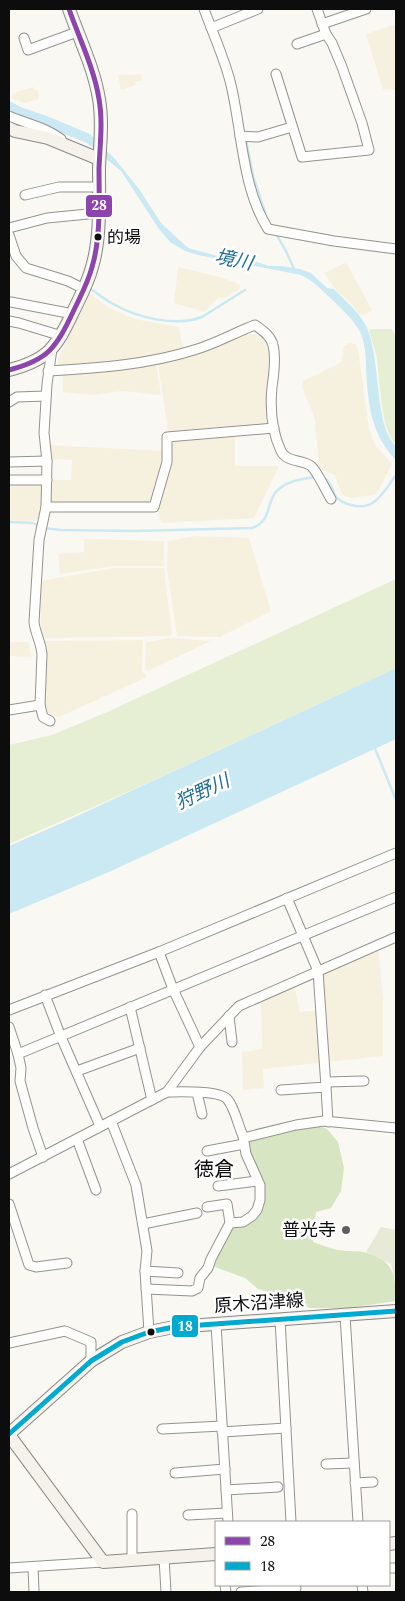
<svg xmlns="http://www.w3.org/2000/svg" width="405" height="1601" viewBox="0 0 405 1601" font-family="Spectral,'Noto Sans JP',serif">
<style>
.farmland{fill:#f6f1df}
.green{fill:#e6eed3}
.forest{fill:#d7e5c2}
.cemetery{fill:#e7ead7}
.water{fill:#cae9f2}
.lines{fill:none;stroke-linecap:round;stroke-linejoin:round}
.stream{stroke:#cae9f2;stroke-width:2.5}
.street-casing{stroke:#949390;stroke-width:11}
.secondary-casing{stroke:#8a8987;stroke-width:14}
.street{stroke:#fefefd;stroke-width:9}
.secondary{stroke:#f4f2ea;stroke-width:12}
.bus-1-casing{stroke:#fff;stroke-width:9}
.bus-2-casing{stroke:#fff;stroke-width:9}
.bus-1{stroke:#8e44ad;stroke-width:5}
.bus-2{stroke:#00a9ce;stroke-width:5}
.bus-dot{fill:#0d0d0d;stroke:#fff;stroke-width:2}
.poi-dot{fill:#605f5d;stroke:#fff;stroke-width:2}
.labels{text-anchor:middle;stroke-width:5;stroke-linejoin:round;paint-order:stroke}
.bus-label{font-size:17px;fill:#0d0d0d;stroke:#fff;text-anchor:start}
.poi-label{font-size:18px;fill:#0d0d0d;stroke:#fff;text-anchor:end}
.street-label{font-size:18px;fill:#0d0d0d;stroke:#fff}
.water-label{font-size:19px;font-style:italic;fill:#1e6e97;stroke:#fff}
.quarter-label{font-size:20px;fill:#0d0d0d;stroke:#fff}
.line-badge{stroke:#fff;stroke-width:2}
.badge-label{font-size:14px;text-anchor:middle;font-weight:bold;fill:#fff}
</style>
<rect width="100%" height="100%" fill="#faf8f2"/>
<!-- farmland -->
<g class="farmland">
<path d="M 396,24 L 396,92 L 395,90 L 390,89 L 383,90 L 366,34 Z"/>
<path d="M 141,74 L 142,80 L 135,82 L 136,85 L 121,90 L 118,75 Z"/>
<path d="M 34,87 L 35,90 L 38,90 L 39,99 L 25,103 L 11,98 L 12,94 L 16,92 Z"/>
<path d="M 345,263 L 347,264 L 372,310 L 364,315 L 359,314 L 350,302 L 336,290 L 324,273 Z"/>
<path d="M 178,267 L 223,278 L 241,285 L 238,291 L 230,294 L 228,297 L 224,297 L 217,299 L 204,312 L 174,303 Z"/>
<path d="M 89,293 L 111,309 L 135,319 L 179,327 L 183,350 L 104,364 L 58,368 L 58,359 Z"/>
<path d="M 247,334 L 258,335 L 269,346 L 267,426 L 168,432 L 158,363 L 196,354 Z"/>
<path d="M 349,343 L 355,344 L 358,350 L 369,429 L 375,445 L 392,464 L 377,493 L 372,495 L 352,498 L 344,496 L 341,492 L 335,475 L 319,469 L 315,419 L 302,387 L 303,381 L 340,363 L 342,360 L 344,346 Z"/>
<path d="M 156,363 L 161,395 L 122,391 L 92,395 L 63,392 L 63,375 Z"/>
<path d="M 235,435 L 235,466 L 279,466 L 254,518 L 163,523 L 159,519 L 158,511 L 170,461 L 170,447 L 178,438 Z"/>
<path d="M 49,445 L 163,451 L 163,463 L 154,499 L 146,506 L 50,504 L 50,480 L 71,480 L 72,460 L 50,459 Z"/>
<path d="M 9,482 L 42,482 L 43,502 L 40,515 L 38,519 L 34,521 L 9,520 Z"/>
<path d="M 195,536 L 249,538 L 271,611 L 220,637 L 177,636 L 167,570 L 168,541 Z"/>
<path d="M 84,539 L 164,541 L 164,566 L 114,566 L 60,574 L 58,554 L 84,552 Z"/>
<path d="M 114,568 L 164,568 L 172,634 L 170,636 L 44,638 L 41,636 L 40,581 Z"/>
<path d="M 170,638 L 211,641 L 148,671 L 145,669 L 146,642 Z"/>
<path d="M 143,640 L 142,671 L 147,677 L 59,717 L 51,716 L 45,706 L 45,641 Z"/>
<path d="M 9,642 L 29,642 L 31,657 L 9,656 Z"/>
<path d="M 378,948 L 383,998 L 383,1056 L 263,1069 L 264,1088 L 243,1090 L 242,1052 L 262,1049 L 261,999 L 295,989 L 300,1012 L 323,1010 L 322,972 Z"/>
</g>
<!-- green -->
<g class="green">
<path d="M 371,329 L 392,329 L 396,338 L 396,444 C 380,431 380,375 376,354 C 374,346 371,339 369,331 Z"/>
<path d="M 396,579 L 396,668 L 141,786 L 9,844 L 9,745 L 52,735 L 105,713 Z"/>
</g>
<!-- forest -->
<path class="forest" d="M 313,1123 L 327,1129 L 338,1142 L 344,1168 L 341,1191 L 331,1208 L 316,1212 L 313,1242 C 322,1245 331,1249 339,1250 C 348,1252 358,1250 367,1253 C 394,1260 396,1277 396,1301 L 348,1308 L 310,1308 L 287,1297 L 258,1289 L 245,1278 L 209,1265 L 230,1223 L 252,1216 L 260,1200 L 247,1157 L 247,1137 Z"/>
<!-- cemetery -->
<path class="cemetery" d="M 381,1227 L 396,1230 L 396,1283 L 391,1264 L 366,1252 Z"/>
<!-- water -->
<g class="water">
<path d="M 9,101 L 23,108 L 47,116 L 90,134 L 115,159 L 139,189 L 161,223 L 188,248 L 232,260 L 257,262 L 269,266 L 281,266 L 300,269 L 311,273 L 327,288 L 334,289 C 344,300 358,311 365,324 C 382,356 373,425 396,446 L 396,460 C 370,433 368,403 366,367 C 366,355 365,341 359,330 C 351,317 339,306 328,296 C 319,287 312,280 301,275 L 198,255 L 185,251 L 170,242 L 159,229 L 121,171 L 87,143 L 9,112 Z"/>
<path d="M 396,668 L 396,739 L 109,872 L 9,914 L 9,846 L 62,823 Z"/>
</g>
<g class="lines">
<!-- stream -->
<g class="stream">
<path d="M 246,140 L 253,176 L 267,218"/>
<path d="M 276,234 L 286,251 L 294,269"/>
<path d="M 89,288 C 97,293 105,300 115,305 C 139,318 176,327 202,317 L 245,290"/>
<path d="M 9,397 L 16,393 L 29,392"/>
<path d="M 321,477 C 333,480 330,490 337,498 C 341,501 346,504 351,505 C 375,512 384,491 396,475"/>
<path d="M 9,522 L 33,523 L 39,526"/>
<path d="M 44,528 L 61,530 L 135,531 L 252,528 C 271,521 266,506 275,493 C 284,481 302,479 316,477"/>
<path d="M 374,746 L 396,800"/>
</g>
<defs>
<g id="street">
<path d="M 204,9 C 213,34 225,59 231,85 C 242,131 242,188 268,229 L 334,241 L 396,249"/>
<path d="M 322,24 L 366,9"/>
<path d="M 211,28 L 258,9"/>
<path d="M 24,38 L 28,50 L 77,32"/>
<path d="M 297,44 L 326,34"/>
<path d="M 276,74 L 302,157 L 369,150 L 362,123 L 342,67 L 332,43 L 326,34 L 317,9"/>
<path d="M 9,116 C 27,124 45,127 61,139"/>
<path d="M 240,136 L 258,137 L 292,127"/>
<path d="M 25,195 L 59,187 L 99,187"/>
<path d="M 9,228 L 47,218 L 98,213"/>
<path d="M 9,235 L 16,256 L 26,268 L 68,281 L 84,289"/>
<path d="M 11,302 L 73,314"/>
<path d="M 9,321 L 19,323 L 62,336"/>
<path d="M 48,371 C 97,368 147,365 194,350 C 215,344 234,333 255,325 C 262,330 271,336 273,345 C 276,357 274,374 272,387 C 270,408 272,432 281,451 C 287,463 302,459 311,466 C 317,471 326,491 331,499"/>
<path d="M 9,402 L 17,397 L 46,396"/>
<path d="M 9,462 L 47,461"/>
<path d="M 9,480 L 47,480"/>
<path d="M 46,507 L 154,507 L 167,462 L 167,437 L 274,428"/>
<path d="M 9,710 L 40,705"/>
<path d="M 50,721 L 43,717 L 40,705 L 42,654 C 41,642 35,633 34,622 L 39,540 L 46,507 L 47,461 L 44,433 L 47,384 L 52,349"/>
<path d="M 159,952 L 173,989 L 200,1047"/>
<path d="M 45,995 L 61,1037 L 100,1126"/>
<path d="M 130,1007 L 152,1100"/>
<path d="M 9,1010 L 159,952 L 396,853"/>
<path d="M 229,1016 L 232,1042"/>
<path d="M 9,1027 L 18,1054"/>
<path d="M 77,1071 L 140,1048"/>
<path d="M 326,1082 L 364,1081"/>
<path d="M 326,1087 L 328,1122"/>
<path d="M 281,1090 L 326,1087 L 318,971 L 287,898"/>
<path d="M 167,1092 C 179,1092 221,1090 228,1100 C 235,1109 238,1125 243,1136 L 247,1137 L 296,1125 L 324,1121 L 396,1128"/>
<path d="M 197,1093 L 202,1114"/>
<path d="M 111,1121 L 136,1185 L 147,1251 L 145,1271 L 149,1332"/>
<path d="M 77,1139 L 96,1190"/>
<path d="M 207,1151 L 244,1144"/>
<path d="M 43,1157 L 33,1128 L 20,1081 L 21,1068 L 18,1054 L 396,897"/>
<path d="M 9,1174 L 167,1092 L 200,1047 L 239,1006 L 396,937"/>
<path d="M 218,1186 L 257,1181"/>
<path d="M 9,1204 L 29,1265 L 36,1267 L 67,1263"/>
<path d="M 207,1207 L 227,1204 L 230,1223"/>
<path d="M 143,1224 L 197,1213"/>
<path d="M 145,1271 L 178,1273"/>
<path d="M 146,1289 L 192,1291 L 198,1288 L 200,1278 L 208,1268 L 211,1259 L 230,1223 L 243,1222 L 252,1216 L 257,1210 L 260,1200 L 260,1185 L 246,1154 L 243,1136"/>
<path d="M 345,1315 L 358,1522"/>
<path d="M 280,1319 L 291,1522"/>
<path d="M 216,1324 L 228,1522"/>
<path d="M 9,1343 L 65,1331 L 91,1342 L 91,1361"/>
<path d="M 162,1429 L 222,1426"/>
<path d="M 222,1432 L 286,1428"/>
<path d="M 326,1464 L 354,1463"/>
<path d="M 175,1473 L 225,1469"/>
<path d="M 355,1483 L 373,1482"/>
<path d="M 226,1490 L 278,1487"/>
<path d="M 132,1514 L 132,1560"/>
<path d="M 188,1515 L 227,1513"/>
<path d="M 164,1558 L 166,1592"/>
<path d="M 33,1567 L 34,1592"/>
<path d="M 9,1568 L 103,1562"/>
<path d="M 389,1568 L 396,1568"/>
<path d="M 225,1585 L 226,1592"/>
<path d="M 362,1585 L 363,1592"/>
<path d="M 241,1592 L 296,1588"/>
</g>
<g id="secondary">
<path d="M 9,128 L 15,131 L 48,138 L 99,159"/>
<path d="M 9,370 C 48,360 56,348 73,312 C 80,297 88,283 92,267 C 101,238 99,198 99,168 C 100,145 103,122 99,99 C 94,68 79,38 69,9"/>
<path d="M 9,1434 L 91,1361 L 122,1342 L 149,1332 L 174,1327 L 396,1311"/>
<path d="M 9,1435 L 103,1562 L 216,1554"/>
<path d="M 389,1544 L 396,1543"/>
</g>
</defs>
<!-- street casing -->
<use href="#street" class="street-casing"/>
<!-- secondary casing -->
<use href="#secondary" class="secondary-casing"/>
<!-- street -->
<use href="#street" class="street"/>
<!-- secondary -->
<use href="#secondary" class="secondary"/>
<defs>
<path id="bus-1" d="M 9,370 C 48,360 56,348 73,312 C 80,297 88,283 92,267 C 101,238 99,198 99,168 C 100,145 103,122 99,99 C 94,68 79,38 69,9"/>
<path id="bus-2" d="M 9,1434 L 91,1361 L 122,1342 L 149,1332 L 174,1327 L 396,1311"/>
</defs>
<!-- bus-1 casing -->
<use href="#bus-1" class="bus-1-casing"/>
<!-- bus-2 casing -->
<use href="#bus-2" class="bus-2-casing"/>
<!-- bus-1 -->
<use href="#bus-1" class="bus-1"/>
<!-- bus-2 -->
<use href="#bus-2" class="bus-2"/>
</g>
<!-- markers -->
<g class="bus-dot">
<circle cx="98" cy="237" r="4.5"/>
<circle cx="151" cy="1332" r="4.5"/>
</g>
<circle class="poi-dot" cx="346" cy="1230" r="5"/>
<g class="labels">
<!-- bus labels -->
<g class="bus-label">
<text x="107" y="243">的場</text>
</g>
<!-- poi labels -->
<g class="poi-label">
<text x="336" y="1236">普光寺</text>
</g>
<!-- street labels -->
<g class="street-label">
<text transform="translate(259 1303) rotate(-4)" y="6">原木沼津線</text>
</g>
<!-- water labels -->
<g class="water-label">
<text transform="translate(234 259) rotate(12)" y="7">境川</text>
<text transform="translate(202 791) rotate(-25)" y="7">狩野川</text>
</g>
<!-- quarter labels -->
<g class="quarter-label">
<text x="214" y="1176">徳倉</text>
</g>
</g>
<g class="line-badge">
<rect x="85" y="194" width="28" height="24" rx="5" fill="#8e44ad"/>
<rect x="171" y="1314" width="28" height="24" rx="5" fill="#00a9ce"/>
</g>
<g class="badge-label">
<text x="99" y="210">28</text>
<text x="185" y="1331">18</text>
</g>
<!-- border -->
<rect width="405" height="1601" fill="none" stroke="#0d0d0d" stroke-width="20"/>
<!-- legend -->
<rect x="215" y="1521" width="175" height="65" fill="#ffffff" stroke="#9e9e9e"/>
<rect x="225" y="1537" width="25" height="8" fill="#8e44ad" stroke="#9e9e9e"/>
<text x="260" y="1546" font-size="15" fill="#0d0d0d">28</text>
<rect x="225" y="1562" width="25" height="8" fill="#00a9ce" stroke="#9e9e9e"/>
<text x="260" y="1571" font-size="15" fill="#0d0d0d">18</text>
</svg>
